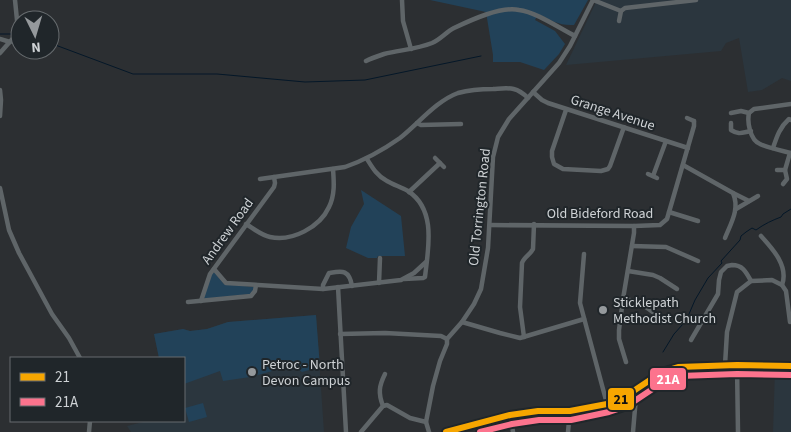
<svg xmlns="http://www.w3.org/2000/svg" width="791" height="432" viewBox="0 0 791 432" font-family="'Source Sans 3',sans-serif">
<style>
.built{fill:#2b363e}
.green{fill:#224259}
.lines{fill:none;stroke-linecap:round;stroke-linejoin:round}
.stream{stroke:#041728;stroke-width:1}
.street{stroke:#5f6568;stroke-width:4.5}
.primary{stroke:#5f6569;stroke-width:7}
.bus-1-casing{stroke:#20262a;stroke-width:10}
.bus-2-casing{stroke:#20262a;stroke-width:10}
.bus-1{stroke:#f7a600;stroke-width:6}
.bus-2{stroke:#fc738d;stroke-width:6}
.poi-dot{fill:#95999c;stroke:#20262a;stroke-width:2}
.labels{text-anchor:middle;stroke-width:4;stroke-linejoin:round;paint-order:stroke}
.street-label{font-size:14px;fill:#ced2d5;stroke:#20262a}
.poi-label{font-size:14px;fill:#ced2d5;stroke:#20262a;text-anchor:start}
.line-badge{stroke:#20262a;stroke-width:2}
.badge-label{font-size:14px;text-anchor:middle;font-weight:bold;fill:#fff}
.pale-badge-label{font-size:14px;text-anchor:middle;font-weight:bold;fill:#111}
</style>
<rect width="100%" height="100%" fill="#2c2f32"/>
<!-- built -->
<g class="built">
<path d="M 597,0 L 791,0 L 791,81 L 782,78 L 762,90 L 748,92 L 739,38 L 726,43 L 721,51 L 566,65 Z"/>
<path d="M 316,315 L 324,432 L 131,432 L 127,426 L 147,421 L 184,421 L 184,358 L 159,358 L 154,334 L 183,329 L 190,331 L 207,329 L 228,322 Z"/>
<path d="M 775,369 L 791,371 L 791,432 L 773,432 Z"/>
</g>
<!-- green -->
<g class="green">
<path d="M 430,0 L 588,0 L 574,25 C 559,26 551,20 538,14 L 535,20 L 555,31 L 565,44 L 559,54 L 544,70 L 520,62 L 493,62 L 493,55 L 486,12 Z"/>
<path d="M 361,190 L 401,216 L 405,256 L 378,256 L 377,258 L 368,258 L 346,248 L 351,227 L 364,204 Z"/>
<path d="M 214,272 L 224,284 L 254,287 L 254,291 L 251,294 L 202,299 L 211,275 Z"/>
<path d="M 316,315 L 320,367 L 302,372 L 290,362 L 275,366 L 276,370 L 250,377 L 223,381 L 220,371 L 184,384 L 184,358 L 159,358 L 154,334 L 183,329 L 190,331 L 207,329 L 228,322 Z"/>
<path d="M 203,403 L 207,417 L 189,422 L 185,408 Z"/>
</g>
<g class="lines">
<!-- stream -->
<g class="stream">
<path d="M 0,34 L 14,34"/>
<path d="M 50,43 L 133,74 L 217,74 L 305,82 L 365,80 L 481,56"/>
<path d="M 663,352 L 674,334 L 683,324 L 689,314 L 695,300 L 708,278 L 722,263 L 721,261 L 740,240 L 741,236 L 746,232 L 752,228 L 756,230 C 764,224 773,220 781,217 L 783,214 L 791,209"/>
</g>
<!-- street -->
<g class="street">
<path d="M 402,0 L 403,21 L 411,49"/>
<path d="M 593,0 L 621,11 L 625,8 L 696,0"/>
<path d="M 619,21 L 621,11"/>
<path d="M 0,39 L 10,42"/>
<path d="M 0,53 L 15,36 L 18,30 L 15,0"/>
<path d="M 366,61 C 372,58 378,56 384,54 C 400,50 417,49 432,43 C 441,39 446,32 454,28 C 471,20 501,6 519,10 C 536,12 559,28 575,36"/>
<path d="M 0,90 L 1,100 L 0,116"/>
<path d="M 533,92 L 542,100 L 548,103 L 688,148"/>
<path d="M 566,110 L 552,151 L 552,157 L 554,164 L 563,169 L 601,171 L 608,169 L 610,166 L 624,127"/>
<path d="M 731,113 L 741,111 L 749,113 L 754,109 L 791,104"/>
<path d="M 749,113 C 747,122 750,140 760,144 C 768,148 783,151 791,153"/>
<path d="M 687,118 L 694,121"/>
<path d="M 417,123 L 421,125 L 461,124"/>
<path d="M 731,123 L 731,130 C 739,135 741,133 751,131"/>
<path d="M 773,148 C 777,136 780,127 789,119 L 791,120"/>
<path d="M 435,158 L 444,167"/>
<path d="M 367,159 C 372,167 377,176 387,181 C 394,185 401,187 408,191 C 437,210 428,249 425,277 L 423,278 L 404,279"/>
<path d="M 683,165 L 733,193 C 740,209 731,223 725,238"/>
<path d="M 777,170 L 785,170 L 790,153"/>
<path d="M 648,174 L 657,178"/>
<path d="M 653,176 L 666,141"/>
<path d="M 260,179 L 345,167 C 365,160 383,150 400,138 C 418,124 436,101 458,93 C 469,90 481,89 493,89 C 509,88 516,86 528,98"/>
<path d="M 783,184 L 787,179 L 785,170"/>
<path d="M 0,188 L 9,230 L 19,253 L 52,314 L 69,338 L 80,358"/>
<path d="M 409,192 L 440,163"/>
<path d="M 733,193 L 749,201"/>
<path d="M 736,209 L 758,196"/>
<path d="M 669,212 L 698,221"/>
<path d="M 246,224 C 254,229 261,235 270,237 C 292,242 320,227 329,207 C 335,195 334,182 333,169"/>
<path d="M 490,225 L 634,226 L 660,225 L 667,219 L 694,126 L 694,121"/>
<path d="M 761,236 C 772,248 789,266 782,285 L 786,291 L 790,322"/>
<path d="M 632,246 L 666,247 L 698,261"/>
<path d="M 584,254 L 580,303 L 607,404"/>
<path d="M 214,269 L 226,283 L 323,289 L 401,280 L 414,273 L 426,262"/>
<path d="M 628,271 L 653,275 L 660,278 L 677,289"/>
<path d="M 379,283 L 380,258"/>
<path d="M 338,287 L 346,432"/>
<path d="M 323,289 L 323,285 L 329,273 C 342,271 349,269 352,286"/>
<path d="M 623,299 C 640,300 648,309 661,318 L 661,322"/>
<path d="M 201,301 L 210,274 L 274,187 L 275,183 L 274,177"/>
<path d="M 188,302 L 251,296 L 255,291 L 256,285"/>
<path d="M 462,322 L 500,333 L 520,338 L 584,319"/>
<path d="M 340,334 L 385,333 L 441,336 L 447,339"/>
<path d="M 524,337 L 520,307 L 522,263 C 524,257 530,255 533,249 L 534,224"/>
<path d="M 691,340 L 718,294 L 719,280 L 721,272 L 727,266 L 732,265 C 743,265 746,272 751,281"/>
<path d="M 626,362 L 619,339 L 619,330 L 623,299 L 634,233 L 634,226"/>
<path d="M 725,365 L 727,332 L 737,292 L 751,281 L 772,280 L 782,285"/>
<path d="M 737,365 L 738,432"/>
<path d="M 383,406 C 378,393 379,386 385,374"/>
<path d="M 510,415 L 513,432"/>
<path d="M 89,432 L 90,421"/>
<path d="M 361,432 L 383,406 L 387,405 L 410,418 L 426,422"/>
<path d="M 429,432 L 426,422 L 433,386 L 440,361 L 447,344 L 447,339 L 462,322 L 474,304 L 481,289 L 488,248 L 493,157 L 498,137 L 509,119 L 559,63 L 570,46 L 593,0"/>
<path d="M 568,432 L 570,411"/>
<path d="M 633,432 L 636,397 L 633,391"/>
</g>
<!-- primary -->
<path class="primary" d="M 446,432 L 510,415 L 538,411 L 570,411 L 607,404 L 623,398 L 662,372 L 678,367 L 737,365 L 791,366"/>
<defs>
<path id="bus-1" d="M 446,432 L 510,415 L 538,411 L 570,411 L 607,404 L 623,398 L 662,372 L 678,367 L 737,365 L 791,366"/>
<path id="bus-2" d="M 480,432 L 512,424 L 539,420 L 571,420 L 609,412 L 627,406 L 666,380 L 679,376 L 737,374 L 791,375"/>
</defs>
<!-- bus-1 casing -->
<use href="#bus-1" class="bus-1-casing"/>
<!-- bus-2 casing -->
<use href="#bus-2" class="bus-2-casing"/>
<!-- bus-1 -->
<use href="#bus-1" class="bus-1"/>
<!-- bus-2 -->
<use href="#bus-2" class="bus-2"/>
</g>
<!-- markers -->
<g class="poi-dot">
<circle cx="603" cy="310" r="5"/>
<circle cx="252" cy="372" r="5"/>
</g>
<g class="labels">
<!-- street labels -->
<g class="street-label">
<text transform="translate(613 112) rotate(18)" y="5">Grange Avenue</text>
<text transform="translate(479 207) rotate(-84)" y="5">Old Torrington Road</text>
<text x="600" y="218">Old Bideford Road</text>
<text transform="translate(227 231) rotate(-54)" y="5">Andrew Road</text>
</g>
<!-- poi labels -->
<g class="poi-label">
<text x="613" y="307">Sticklepath<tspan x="613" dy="16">Methodist Church</tspan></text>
<text x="262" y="369">Petroc - North<tspan x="262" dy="16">Devon Campus</tspan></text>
</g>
</g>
<g class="line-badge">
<rect x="649" y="367" width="38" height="24" rx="5" fill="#fc738d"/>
<rect x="607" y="387" width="28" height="24" rx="5" fill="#f7a600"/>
</g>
<g class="badge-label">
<text x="668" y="384">21A</text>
</g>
<g class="pale-badge-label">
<text x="621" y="404">21</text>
</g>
<!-- legend -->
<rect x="10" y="357" width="175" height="65" fill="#20262a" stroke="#666b6e"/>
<rect x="20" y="373" width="25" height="8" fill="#f7a600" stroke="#666b6e"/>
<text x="55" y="382" font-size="15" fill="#ced2d5">21</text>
<rect x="20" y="398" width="25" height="8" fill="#fc738d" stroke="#666b6e"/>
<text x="55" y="407" font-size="15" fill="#ced2d5">21A</text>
<!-- north arrow -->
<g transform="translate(35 35) rotate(175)"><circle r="24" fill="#20262a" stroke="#666b6e"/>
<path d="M0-4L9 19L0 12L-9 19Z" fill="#95999c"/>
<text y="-8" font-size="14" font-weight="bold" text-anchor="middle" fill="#ced2d5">N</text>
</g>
</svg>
